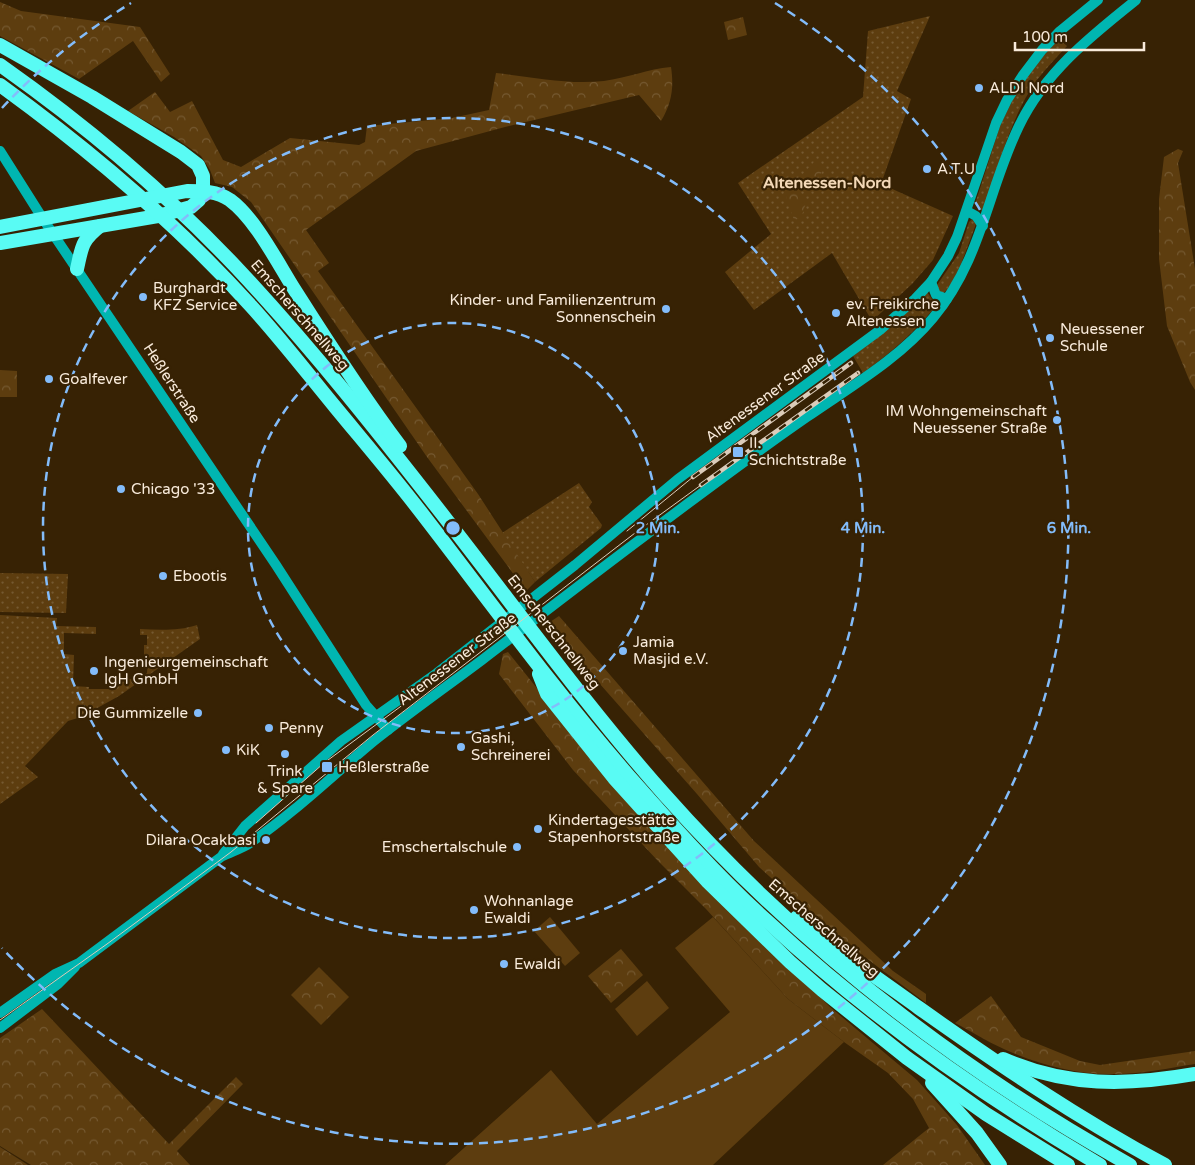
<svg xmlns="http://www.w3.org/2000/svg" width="1195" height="1165" viewBox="0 0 1195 1165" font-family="'Varela Round',sans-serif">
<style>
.grass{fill:url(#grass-dots)}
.forest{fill:url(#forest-crowns)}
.garden{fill:#5d3d0f}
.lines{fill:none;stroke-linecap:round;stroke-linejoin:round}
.secondary{stroke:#00b6b1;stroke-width:10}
.highway{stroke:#59fbf4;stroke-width:14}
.tram{stroke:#dbccba;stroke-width:1}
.rail-casing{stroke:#dbccba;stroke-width:4.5}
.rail{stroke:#372204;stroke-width:2.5;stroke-dasharray:8;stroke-linecap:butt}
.ring{fill:none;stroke:#83bcfa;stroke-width:2.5;stroke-dasharray:9 6}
.poi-dot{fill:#83bcfa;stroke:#372204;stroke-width:2}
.labels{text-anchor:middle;stroke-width:4.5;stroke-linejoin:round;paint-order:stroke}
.poi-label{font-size:15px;fill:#f9ebdb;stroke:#372204;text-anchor:start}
.street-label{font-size:15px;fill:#f9ebdb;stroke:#372204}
.neighbourhood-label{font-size:16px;font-weight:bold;fill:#f3d8b7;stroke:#372204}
.centre{fill:#83bcfa;stroke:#372204;stroke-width:2.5}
.ring-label{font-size:15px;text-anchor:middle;font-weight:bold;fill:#83bcfa;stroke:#372204;stroke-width:4.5;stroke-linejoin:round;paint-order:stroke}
</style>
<defs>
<pattern id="grass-dots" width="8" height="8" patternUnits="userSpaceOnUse" patternTransform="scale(1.25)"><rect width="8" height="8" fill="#5d3d0f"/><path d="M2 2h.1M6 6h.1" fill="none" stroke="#755931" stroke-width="1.8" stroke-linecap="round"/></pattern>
<pattern id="forest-crowns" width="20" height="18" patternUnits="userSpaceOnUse" patternTransform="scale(1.25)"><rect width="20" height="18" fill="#5d3d0f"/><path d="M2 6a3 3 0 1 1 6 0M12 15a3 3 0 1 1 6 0" fill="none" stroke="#755931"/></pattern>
</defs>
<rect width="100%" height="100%" fill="#372204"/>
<!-- grass -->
<g class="grass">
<path d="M 930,16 L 897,91 L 911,99 L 881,184 L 953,216 L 933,260 L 912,284 L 872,321 L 832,253 L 754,310 L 725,272 L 771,234 L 738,183 L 863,97 L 868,31 Z"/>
<path d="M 1059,39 L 1067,46 C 1057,57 1046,68 1037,80 C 1011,115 997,171 983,212 L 975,204 L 1000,126 L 1013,99 L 1024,80 L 1039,61 Z"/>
<path d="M 972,219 L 976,224 C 970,239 955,287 943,293 L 939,291 L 937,285 L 959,253 L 969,222 Z"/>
<path d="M 927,292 L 932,299 L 939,302 C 917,330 892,352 863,373 L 853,356 L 897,322 Z"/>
<path d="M 579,483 L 592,502 L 589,507 L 602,525 L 601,528 L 535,582 L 502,533 Z"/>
<path d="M 0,573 L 68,574 L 66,613 L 0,612 Z"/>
<path d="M 0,615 L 57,618 L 56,626 L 96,627 L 96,634 L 64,633 L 64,654 L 74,655 L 73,686 L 89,687 L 89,689 L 115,689 L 116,679 L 139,679 L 147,673 L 148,656 L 144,655 L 144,645 L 147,645 L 147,635 L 140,635 L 140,629 C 159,630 179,631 197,625 L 200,639 L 119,696 L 81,717 L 68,721 L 25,766 L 38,777 L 0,804 Z"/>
</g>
<!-- forest -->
<g class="forest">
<path d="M 0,2 L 21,11 L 140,27 L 170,74 L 161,82 L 133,41 L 79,79 L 0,36 Z"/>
<path d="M 743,17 L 747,35 L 728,40 L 724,22 Z"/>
<path d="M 671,67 C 674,87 672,103 661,121 L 639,95 L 505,127 L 416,151 L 306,230 L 329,263 L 318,271 L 478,494 L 535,582 L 526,591 L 427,457 L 251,202 L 232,187 L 215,183 L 210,170 L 201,156 L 174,137 L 128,111 L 155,92 L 170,112 L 192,101 L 223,160 L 241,167 L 290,138 L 359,145 L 365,142 L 367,126 L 452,118 L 489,110 L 496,73 C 531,77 568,85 604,81 C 627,78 648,69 671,67 Z"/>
<path d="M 1178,149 L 1183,151 L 1178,163 L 1195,269 L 1195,390 L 1190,382 L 1167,326 L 1159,259 L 1159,199 L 1164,157 Z"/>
<path d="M 814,162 L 824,169 L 819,176 L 801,189 L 793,185 Z"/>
<path d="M 790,188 L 801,194 L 806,203 L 801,218 L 794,220 L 786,197 Z"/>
<path d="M 0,370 L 17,371 L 17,397 L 0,397 Z"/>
<path d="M 559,616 L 754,841 L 893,971 L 926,994 L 926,1003 L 830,931 L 759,867 L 697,794 L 547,624 Z"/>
<path d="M 508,652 L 592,757 L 784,961 L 830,1007 L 917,1080 L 957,1125 L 985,1165 L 883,1165 L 929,1128 L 913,1099 L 888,1073 L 844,1042 L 788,999 L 706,909 L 658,861 L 573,770 L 499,674 L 503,654 Z"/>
<path d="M 621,949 L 643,975 L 611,1003 L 588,976 Z"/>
<path d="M 319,967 L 349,997 L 321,1025 L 291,995 Z"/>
<path d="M 991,996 L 1021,1037 L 1080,1061 L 1100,1065 L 1195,1051 L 1195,1064 C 1169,1068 1142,1074 1115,1074 C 1080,1075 1045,1066 1013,1053 C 993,1045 974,1033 955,1023 Z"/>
<path d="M 42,1009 L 169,1144 L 236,1077 L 243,1084 L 177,1151 L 190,1165 L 31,1165 L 0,1146 L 0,1038 Z"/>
<path d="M 0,1147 L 28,1165 L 0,1165 Z"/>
</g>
<!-- garden -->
<g class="garden">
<path d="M 550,917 L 580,953 L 565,966 L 534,931 Z"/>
<path d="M 713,917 L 788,999 L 844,1042 L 713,1165 L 445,1165 L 551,1070 L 597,1124 L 730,1012 L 675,948 Z"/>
<path d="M 647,981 L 669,1008 L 637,1036 L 615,1009 Z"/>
</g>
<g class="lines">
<!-- secondary -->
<g class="secondary">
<path d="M 0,151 L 43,219 L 276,565 L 366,705 L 388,730"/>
<path d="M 967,211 L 976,216 L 983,226"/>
<path d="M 931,282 L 936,295 L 947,299"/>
<path d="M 223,854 L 245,826 L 341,741 L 437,673 L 575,565 L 678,479 L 880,330 L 915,299 L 931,282 L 948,256 L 957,237 L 996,123 L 1007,100 L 1023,75 L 1042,50 L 1060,31 L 1098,0"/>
<path d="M 0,1013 L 55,974 L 79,963 L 221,857 C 230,852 241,849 250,843 C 294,813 333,775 374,741 C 409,713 446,687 482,660 C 537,618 591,576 646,535 C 699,495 752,455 807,417 C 850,387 899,359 933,318 C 982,259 987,192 1019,126 C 1045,72 1091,36 1136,0"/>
<path d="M 0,1028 L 58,984 L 75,967"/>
</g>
<!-- highway -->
<g class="highway">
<path d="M 0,45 L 92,97 L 181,152 L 198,165 L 203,176 L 203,190 L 199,200 L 191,207 L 158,216 L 0,243"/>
<path d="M 0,65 C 85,125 165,192 236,267 C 311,347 379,433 446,519 C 518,611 586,706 664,794 C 797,944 956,1068 1130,1165"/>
<path d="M 0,85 C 91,151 176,223 251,306 C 281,339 308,374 336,408 C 364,442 393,476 420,511 C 488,599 554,690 627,774 C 672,825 717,876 767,921 C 868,1015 981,1095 1100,1165"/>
<path d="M 0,227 L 187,191 C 202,191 217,191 230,200 C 256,219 278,264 296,292 C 329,344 363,397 400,446"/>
<path d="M 77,269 C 82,247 81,241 100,226"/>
<path d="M 539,674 L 547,694 L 614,778 L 708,882 L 790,962 L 822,990 L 907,1058 L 986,1114 L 1068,1165"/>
<path d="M 797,917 C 835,950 878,978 919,1008 C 998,1064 1079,1119 1165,1165"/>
<path d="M 1003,1059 C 1067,1087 1127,1086 1195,1074"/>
<path d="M 932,1083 L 977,1133 L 1000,1165"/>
</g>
<!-- tram -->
<g class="tram">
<path d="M 627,531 L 693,477"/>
<path d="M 256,823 L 324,763 L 404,704"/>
<path d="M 0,1020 L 107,944 L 231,852 L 373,735 L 635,533 L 701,485"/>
</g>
<defs>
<g id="rail">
<path d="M 693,477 L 851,363"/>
<path d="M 701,485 L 858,373"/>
</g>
</defs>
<!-- rail casing -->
<use href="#rail" class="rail-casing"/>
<!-- rail -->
<use href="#rail" class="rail"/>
</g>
<!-- distance rings -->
<g class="ring">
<circle cx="453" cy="528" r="205"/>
<circle cx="453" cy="528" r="410"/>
<path d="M2 108A616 616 0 0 1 131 3M775 3A616 616 0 1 1 2 948"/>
</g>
<!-- markers -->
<g class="poi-dot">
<circle cx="979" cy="88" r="5"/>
<circle cx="927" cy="169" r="5"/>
<circle cx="143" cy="297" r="5"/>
<circle cx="666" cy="309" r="5"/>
<circle cx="836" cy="313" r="5"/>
<circle cx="1050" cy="338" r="5"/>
<circle cx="49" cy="379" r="5"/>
<circle cx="1057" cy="420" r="5"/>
<rect x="732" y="446" width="12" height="12" rx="2.5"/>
<circle cx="121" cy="489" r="5"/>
<circle cx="163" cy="576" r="5"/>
<circle cx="623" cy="651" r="5"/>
<circle cx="94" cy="671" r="5"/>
<circle cx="198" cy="713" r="5"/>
<circle cx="269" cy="728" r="5"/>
<circle cx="461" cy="747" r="5"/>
<circle cx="226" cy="750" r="5"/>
<circle cx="285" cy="754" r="5"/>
<rect x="321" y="761" width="12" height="12" rx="2.5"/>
<circle cx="538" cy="829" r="5"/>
<circle cx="266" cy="840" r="5"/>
<circle cx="517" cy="847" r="5"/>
<circle cx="474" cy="910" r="5"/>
<circle cx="504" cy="964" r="5"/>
</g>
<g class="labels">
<!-- poi labels -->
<g class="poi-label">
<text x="989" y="93">ALDI Nord</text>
<text x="937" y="174">A.T.U</text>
<text x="153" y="293">Burghardt<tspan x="153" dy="17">KFZ Service</tspan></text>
<text x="656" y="305" text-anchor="end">Kinder- und Familienzentrum<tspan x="656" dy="17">Sonnenschein</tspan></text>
<text x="846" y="309">ev. Freikirche<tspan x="846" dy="17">Altenessen</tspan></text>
<text x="1060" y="334">Neuessener<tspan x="1060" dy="17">Schule</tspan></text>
<text x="59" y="384">Goalfever</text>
<text x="1047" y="416" text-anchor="end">IM Wohngemeinschaft<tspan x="1047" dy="17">Neuessener Straße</tspan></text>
<text x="749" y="448">II.<tspan x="749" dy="17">Schichtstraße</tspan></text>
<text x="131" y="494">Chicago '33</text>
<text x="173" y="581">Ebootis</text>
<text x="633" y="647">Jamia<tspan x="633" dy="17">Masjid e.V.</tspan></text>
<text x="104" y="667">Ingenieurgemeinschaft<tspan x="104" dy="17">IgH GmbH</tspan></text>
<text x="188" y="718" text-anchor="end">Die Gummizelle</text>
<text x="279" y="733">Penny</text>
<text x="471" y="743">Gashi,<tspan x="471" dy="17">Schreinerei</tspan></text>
<text x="236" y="755">KiK</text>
<text x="338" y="772">Heßlerstraße</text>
<text x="285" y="776" text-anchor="middle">Trink<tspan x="285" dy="17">&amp; Spare</tspan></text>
<text x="548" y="825">Kindertagesstätte<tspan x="548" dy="17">Stapenhorststraße</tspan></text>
<text x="256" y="845" text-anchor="end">Dilara Ocakbasi</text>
<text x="507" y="852" text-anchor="end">Emschertalschule</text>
<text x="484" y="906">Wohnanlage<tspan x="484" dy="17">Ewaldi</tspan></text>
<text x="514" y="969">Ewaldi</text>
</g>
<!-- street labels -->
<g class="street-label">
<text transform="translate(300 315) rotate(49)" y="5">Emscherschnellweg</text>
<text transform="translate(172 383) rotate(57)" y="5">Heßlerstraße</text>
<text transform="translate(765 397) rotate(-36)" y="5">Altenessener Straße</text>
<text transform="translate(554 632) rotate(52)" y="5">Emscherschnellweg</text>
<text transform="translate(457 659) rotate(-37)" y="5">Altenessener Straße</text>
<text transform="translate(824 928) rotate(41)" y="5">Emscherschnellweg</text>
</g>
<!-- neighbourhood labels -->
<g class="neighbourhood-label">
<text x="827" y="188">Altenessen-Nord</text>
</g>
</g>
<circle cx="453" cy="528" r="8" class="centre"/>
<g class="ring-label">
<text x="658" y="533">2 Min.</text>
<text x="863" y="533">4 Min.</text>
<text x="1069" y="533">6 Min.</text>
</g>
<!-- scale -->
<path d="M1015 42v8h129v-8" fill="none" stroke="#f9ebdb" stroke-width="2.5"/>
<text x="1022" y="42" font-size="15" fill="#f9ebdb" stroke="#372204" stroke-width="4" paint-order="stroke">100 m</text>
</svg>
